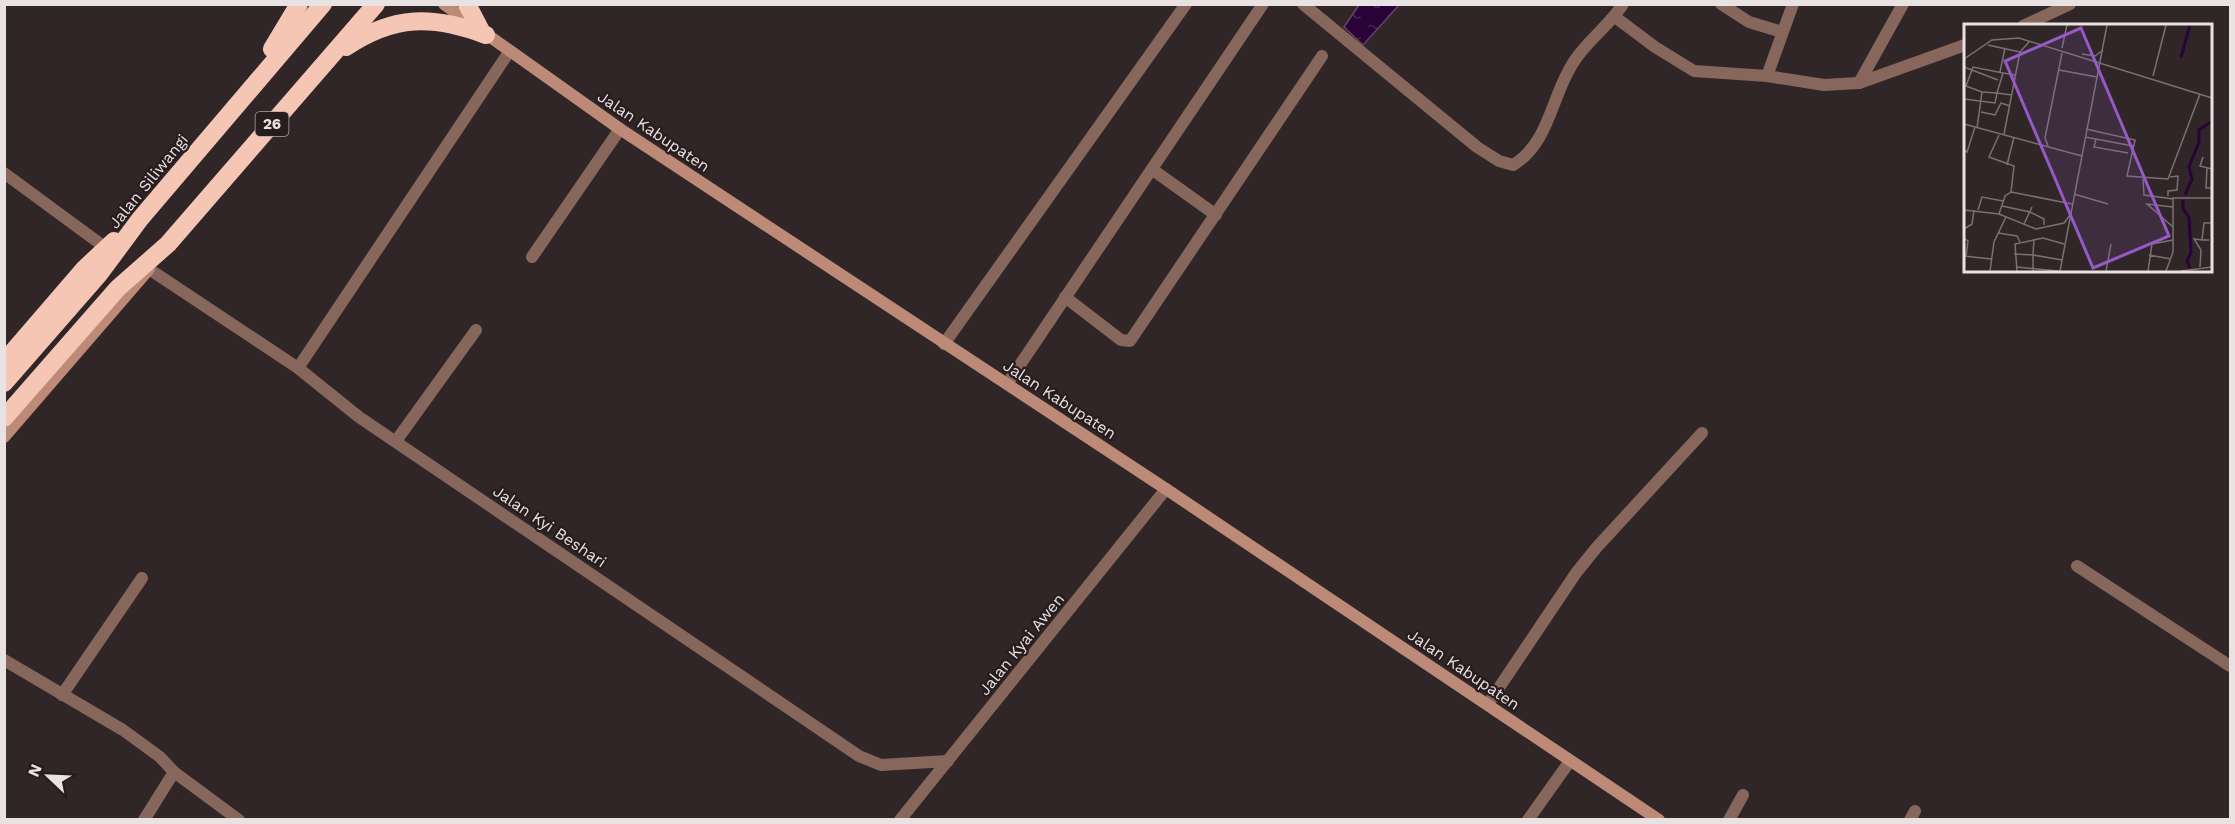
<svg xmlns="http://www.w3.org/2000/svg" width="2235" height="824" viewBox="0 0 2235 824" font-family="'Work Sans',sans-serif">
<style>
.water{fill:url(#water-ripples);stroke:#63456b;stroke-width:1.5}
.lines{fill:none;stroke-linecap:round;stroke-linejoin:round}
.street{stroke:#87675c;stroke-width:12}
.secondary{stroke:#bd8a78;stroke-width:12}
.highway{stroke:#f6c6b5;stroke-width:18}
.labels{text-anchor:middle;stroke-width:4.5;stroke-linejoin:round;paint-order:stroke}
.shield{fill:#271d1e;stroke:#afa7a7;stroke-width:1.5}
.shield-label{font-size:15px;font-weight:bold;fill:#e9e2e2}
.street-label{font-size:16px;fill:#e9e2e2;stroke:#271d1e}
.inset-river{fill:none;stroke:#290238;stroke-width:3}
.inset-road{fill:none;stroke:#7a7172;stroke-width:1.5}
.view{fill:#965ac8;fill-opacity:0.15;stroke:#965ac8;stroke-width:3}
.inset-edge{fill:none;stroke:#e9e2e2;stroke-width:3}
</style>
<defs>
<pattern id="water-ripples" width="26" height="14" patternUnits="userSpaceOnUse" patternTransform="scale(1.5)"><rect width="26" height="14" fill="#290238"/><path d="M2 4q2-2 4 0t4 0M15 11q2-2 4 0t4 0" fill="none" stroke="#482754"/></pattern>
</defs>
<rect width="100%" height="100%" fill="#302627"/>
<!-- water -->
<path class="water" d="M 1359,5 L 1399,5 L 1363,45 L 1344,27 Z"/>
<g class="lines">
<!-- street -->
<g class="street">
<path d="M 1303,4 L 1477,147 L 1499,161 L 1513,165 C 1551,142 1551,94 1575,60 C 1589,39 1610,25 1623,4"/>
<path d="M 1721,4 L 1749,22 L 1782,32"/>
<path d="M 1903,4 L 1859,83 L 1965,45"/>
<path d="M 1615,17 L 1655,47 L 1694,71 L 1767,76 L 1793,4"/>
<path d="M 2023,26 L 2070,4"/>
<path d="M 1767,76 L 1824,85 L 1859,83"/>
<path d="M 1153,170 L 1216,215"/>
<path d="M 4,173 L 106,248"/>
<path d="M 532,257 L 620,129"/>
<path d="M 149,269 L 298,368 L 359,417 L 859,756 L 881,765 L 948,761"/>
<path d="M 1065,297 L 1121,340 L 1130,341 L 1322,56"/>
<path d="M 944,344 L 1186,4"/>
<path d="M 298,368 L 509,52"/>
<path d="M 1007,384 L 1263,4"/>
<path d="M 396,441 L 476,330"/>
<path d="M 2077,566 L 2230,666"/>
<path d="M 4,660 L 123,730 L 160,757 L 174,772 L 239,820"/>
<path d="M 62,695 L 142,578"/>
<path d="M 1488,704 L 1576,573 L 1597,547 L 1702,433"/>
<path d="M 144,820 L 174,772"/>
<path d="M 900,820 L 1166,489"/>
<path d="M 1528,820 L 1570,761"/>
<path d="M 1729,820 L 1743,795"/>
<path d="M 1910,820 L 1915,811"/>
</g>
<!-- secondary -->
<g class="secondary">
<path d="M 444,4 L 620,129 L 1166,489 L 1659,820"/>
<path d="M 4,437 L 149,269"/>
</g>
<!-- highway -->
<g class="highway">
<path d="M 467,4 L 481,31"/>
<path d="M 346,47 C 394,15 433,15 486,35"/>
<path d="M 272,49 L 299,4"/>
<path d="M 4,362 L 84,269 L 114,241"/>
<path d="M 4,383 L 100,273 L 140,219 L 323,4"/>
<path d="M 4,418 L 118,288 L 168,244 L 376,4"/>
</g>
</g>
<g class="labels">
<!-- shield labels -->
<rect class="shield" x="255.5" y="112" width="33" height="24" rx="4.5"/>
<g class="shield-label">
<text x="272" y="129">26</text>
</g>
<!-- street labels -->
<g class="street-label">
<text transform="translate(654 131) rotate(34)" y="6">Jalan Kabupaten</text>
<text transform="translate(148 181) rotate(-51)" y="6">Jalan Siliwangi</text>
<text transform="translate(1060 399) rotate(33)" y="6">Jalan Kabupaten</text>
<text transform="translate(550 526) rotate(34)" y="6">Jalan Kyi Beshari</text>
<text transform="translate(1021 644) rotate(-51)" y="6">Jalan Kyai Awen</text>
<text transform="translate(1464 669) rotate(34)" y="6">Jalan Kabupaten</text>
</g>
</g>
<!-- overview -->
<g transform="translate(1964 24)">
<rect width="248" height="248" fill="#302627"/>
<path class="inset-river" d="M 217,33 L 226,1M 221,171 L 228,155 L 225,143 L 235,118 L 235,106 L 248,97M 219,176 L 219,185 L 225,193 L 227,229 L 223,237 L 226,244"/>
<path class="inset-road" d="M 24,21 L 56,28M 98,24 L 103,1M 118,30 L 131,32 L 139,26M 0,35 L 28,16 L 55,14 L 248,74M 0,43 L 34,56M 95,46 L 133,53M 36,48 L 41,24M 189,52 L 202,1M 18,68 L 2,62 L 9,43 L 39,49M 0,75 L 31,79 L 33,69 L 48,71M 17,88 L 31,91 L 37,79 L 46,82M 0,100 L 118,132M 13,104 L 18,68 L 33,69 L 39,49 L 52,51M 122,105 L 171,116 L 163,152 L 204,155 L 236,70M 40,110 L 56,28 L 65,18M 35,111 L 25,133 L 50,142 L 47,168M 121,113 L 169,122M 132,115 L 130,123 L 164,129M 84,122 L 81,114 L 98,29M 0,126 L 3,128 L 11,103M 239,133 L 236,142 L 248,145M 43,141 L 50,113M 243,144 L 242,164 L 248,164M 179,155 L 180,171 L 209,175 L 209,228 L 202,247M 47,168 L 108,180M 110,170 L 144,180M 204,172 L 204,167 L 213,166 L 214,152 L 206,153M 208,174 L 248,174M 38,182 L 66,188 L 80,195 L 80,201M 0,186 L 35,190 L 72,205 L 100,199 L 106,191M 14,186 L 18,173 L 39,177M 35,190 L 41,172 L 47,168M 60,200 L 68,183M 209,203 L 183,180 L 209,183M 0,205 L 8,200 L 10,186M 34,209 L 53,212 L 56,218M 0,214 L 4,217 L 2,232M 245,216 L 238,216 L 240,199 L 248,199M 50,230 L 69,231 L 70,215M 185,231 L 207,235M 0,232 L 27,235M 53,243 L 94,247M 236,243 L 237,226 L 230,215 L 238,216M 26,247 L 30,218 L 42,193M 53,247 L 51,220 L 79,214 L 100,220M 69,247 L 69,231 L 98,236M 96,247 L 143,1M 142,247 L 147,220M 184,247 L 188,220 L 209,216M 217,247 L 248,243"/>
<path class="view" d="M 117,4 L 205,212 L 129,244 L 41,37 Z"/>
<rect width="248" height="248" class="inset-edge"/>
</g>
<!-- border -->
<rect width="2235" height="824" fill="none" stroke="#e9e2e2" stroke-width="12"/>
<!-- north arrow -->
<g transform="translate(48 776) rotate(293)" stroke="#271d1e" stroke-width="4.5" paint-order="stroke">
<path d="M0-4.5L10 22L0 15L-10 22Z" fill="#e9e2e2"/>
<text y="-9" font-size="16" font-weight="bold" text-anchor="middle" fill="#e9e2e2">N</text>
</g>
</svg>
